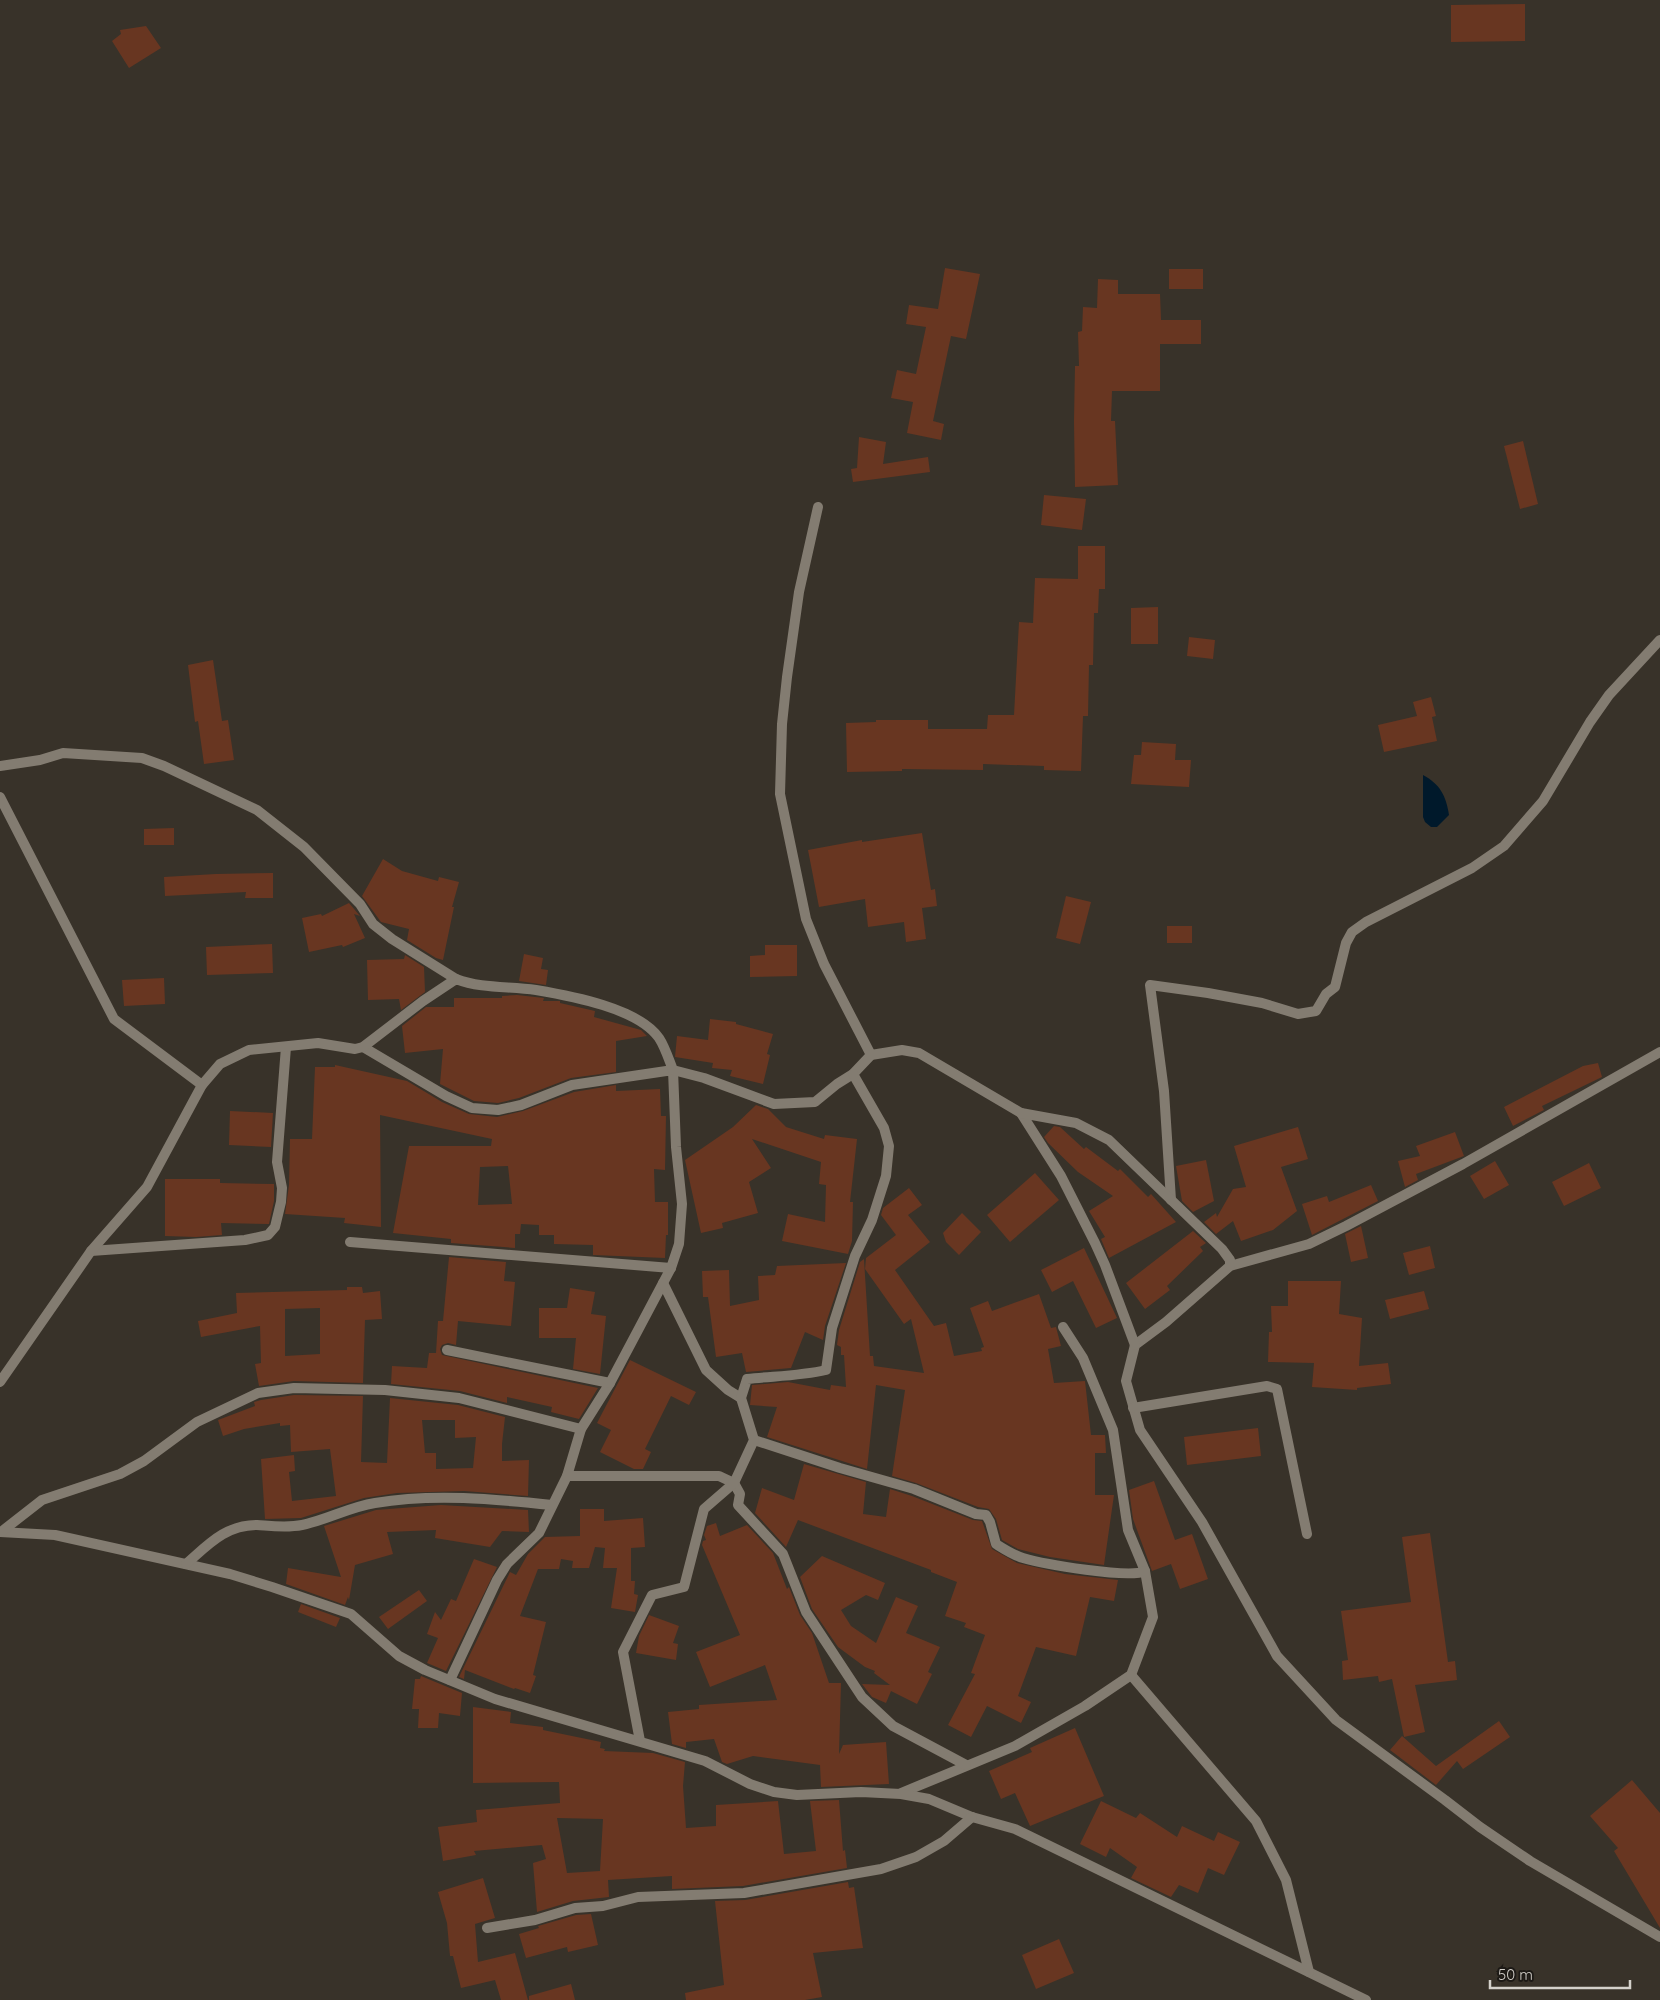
<svg xmlns="http://www.w3.org/2000/svg" width="1660" height="2000" viewBox="0 0 1660 2000" font-family="Quicksand,sans-serif">
<style>
.water{fill:#00192b}
.building{fill:#683621;fill-rule:evenodd}
.lines{fill:none;stroke-linecap:round;stroke-linejoin:round}
.minor{stroke:#837c71;stroke-width:10}
</style>
<rect width="100%" height="100%" fill="#383229"/>
<!-- water -->
<path class="water" d="M 1423,775 C 1440,784 1446,796 1449,815 L 1437,827 L 1431,827 L 1425,822 L 1423,817 Z"/>
<!-- building -->
<g class="building">
<path d="M 1525,4 L 1525,41 L 1451,42 L 1451,5 Z"/>
<path d="M 146,26 L 161,48 L 129,68 L 112,41 L 121,34 L 120,30 Z"/>
<path d="M 945,268 L 980,274 L 966,339 L 951,336 L 933,421 L 944,424 L 941,440 L 907,433 L 913,402 L 891,398 L 897,370 L 916,374 L 926,327 L 906,324 L 909,305 L 938,309 Z"/>
<rect x="1169" y="269" width="34" height="20"/>
<path d="M 1098,279 L 1118,280 L 1118,294 L 1160,294 L 1161,320 L 1201,320 L 1201,344 L 1160,344 L 1160,391 L 1112,391 L 1111,421 L 1115,421 L 1118,485 L 1075,487 L 1074,421 L 1075,366 L 1079,366 L 1078,332 L 1082,331 L 1083,307 L 1097,308 Z"/>
<path d="M 859,437 L 886,442 L 883,464 L 928,457 L 930,472 L 853,482 L 851,469 L 857,468 Z"/>
<path d="M 1523,441 L 1538,504 L 1520,509 L 1504,446 Z"/>
<path d="M 1044,495 L 1086,499 L 1082,530 L 1041,525 Z"/>
<path d="M 1078,546 L 1105,546 L 1105,589 L 1099,589 L 1098,613 L 1094,613 L 1093,665 L 1089,665 L 1088,716 L 1083,716 L 1081,771 L 1044,770 L 1044,766 L 983,764 L 983,770 L 902,769 L 902,771 L 847,772 L 846,723 L 876,722 L 876,720 L 928,720 L 928,729 L 987,729 L 988,715 L 1014,715 L 1019,622 L 1033,623 L 1035,578 L 1078,579 Z"/>
<path d="M 1158,607 L 1158,644 L 1131,644 L 1131,608 Z"/>
<path d="M 1189,637 L 1215,640 L 1213,659 L 1187,656 Z"/>
<path d="M 213,660 L 222,721 L 228,720 L 234,760 L 204,764 L 198,721 L 195,722 L 188,665 Z"/>
<path d="M 1431,697 L 1436,716 L 1432,717 L 1437,741 L 1384,752 L 1378,725 L 1417,716 L 1413,702 Z"/>
<path d="M 1142,742 L 1176,744 L 1175,760 L 1191,760 L 1189,787 L 1131,784 L 1134,755 L 1141,755 Z"/>
<path d="M 174,828 L 174,845 L 144,845 L 144,829 Z"/>
<path d="M 922,833 L 931,890 L 935,889 L 937,906 L 922,908 L 926,939 L 906,942 L 904,922 L 868,927 L 865,899 L 819,907 L 808,850 L 862,840 L 862,842 Z"/>
<path d="M 383,859 L 402,871 L 438,881 L 439,877 L 459,882 L 452,907 L 454,907 L 443,960 L 436,958 L 407,940 L 409,929 L 381,922 L 362,896 Z"/>
<path d="M 273,873 L 273,898 L 245,898 L 246,892 L 165,896 L 164,877 L 216,874 Z"/>
<path d="M 1066,896 L 1091,902 L 1080,944 L 1056,938 Z"/>
<path d="M 349,903 L 360,916 L 354,914 L 365,938 L 343,947 L 342,945 L 309,952 L 302,918 L 321,914 L 322,916 Z"/>
<rect x="1167" y="926" width="25" height="17"/>
<path d="M 272,944 L 273,973 L 207,975 L 206,947 Z"/>
<path d="M 765,945 L 797,945 L 797,976 L 750,977 L 750,956 L 765,955 Z"/>
<path d="M 524,954 L 543,958 L 541,969 L 548,970 L 546,985 L 519,981 Z"/>
<path d="M 405,955 L 424,967 L 425,992 L 401,1010 L 399,999 L 368,1000 L 367,960 L 404,959 Z"/>
<path d="M 164,978 L 165,1004 L 124,1006 L 122,980 Z"/>
<path d="M 517,995 L 544,998 L 543,1001 L 560,1001 L 560,1003 L 595,1011 L 594,1017 L 641,1030 L 647,1036 L 616,1041 L 616,1072 L 571,1078 L 519,1098 L 498,1103 L 474,1101 L 440,1084 L 443,1049 L 405,1053 L 402,1026 L 426,1007 L 454,1007 L 454,998 L 502,998 L 502,996 Z"/>
<path d="M 710,1019 L 736,1022 L 736,1024 L 773,1034 L 767,1054 L 770,1055 L 763,1084 L 730,1076 L 732,1070 L 712,1068 L 713,1063 L 675,1057 L 677,1036 L 708,1040 Z"/>
<path d="M 1598,1063 L 1602,1077 L 1542,1106 L 1544,1110 L 1513,1126 L 1504,1107 L 1583,1066 Z"/>
<path d="M 335,1065 L 407,1081 L 442,1102 L 469,1114 L 497,1117 L 523,1111 L 574,1092 L 616,1085 L 616,1091 L 660,1089 L 661,1116 L 666,1116 L 665,1170 L 654,1169 L 655,1202 L 668,1202 L 668,1235 L 666,1235 L 665,1258 L 593,1255 L 593,1245 L 554,1244 L 554,1235 L 539,1235 L 539,1225 L 521,1224 L 520,1234 L 515,1234 L 515,1248 L 451,1243 L 451,1239 L 393,1233 L 409,1146 L 491,1146 L 492,1139 L 380,1115 L 381,1227 L 344,1223 L 345,1218 L 285,1214 L 289,1185 L 290,1139 L 312,1139 L 315,1067 L 335,1067 ZM 508,1166 L 512,1204 L 478,1205 L 480,1167 Z"/>
<path d="M 756,1105 L 768,1109 L 786,1127 L 824,1139 L 825,1135 L 857,1139 L 850,1202 L 853,1202 L 852,1241 L 848,1254 L 782,1241 L 788,1214 L 825,1222 L 826,1185 L 819,1184 L 821,1162 L 752,1139 L 771,1168 L 749,1182 L 758,1213 L 722,1223 L 723,1228 L 701,1233 L 685,1160 L 733,1127 Z"/>
<path d="M 230,1111 L 273,1113 L 271,1147 L 229,1145 Z"/>
<path d="M 1054,1126 L 1060,1127 L 1084,1149 L 1086,1147 L 1118,1171 L 1120,1169 L 1148,1197 L 1151,1194 L 1176,1222 L 1109,1258 L 1101,1239 L 1105,1237 L 1089,1211 L 1113,1196 L 1078,1172 L 1048,1143 L 1044,1137 Z"/>
<path d="M 1298,1127 L 1308,1159 L 1281,1167 L 1297,1211 L 1273,1230 L 1241,1241 L 1233,1221 L 1216,1234 L 1204,1222 L 1216,1213 L 1217,1217 L 1233,1189 L 1246,1187 L 1234,1146 Z"/>
<path d="M 1455,1132 L 1464,1156 L 1416,1174 L 1418,1180 L 1405,1187 L 1398,1161 L 1420,1156 L 1416,1146 Z"/>
<path d="M 1206,1160 L 1214,1201 L 1193,1212 L 1182,1201 L 1176,1166 Z"/>
<path d="M 1495,1161 L 1509,1185 L 1484,1199 L 1470,1176 Z"/>
<path d="M 1589,1163 L 1601,1188 L 1564,1206 L 1552,1182 Z"/>
<path d="M 1035,1173 L 1059,1200 L 1010,1242 L 987,1215 Z"/>
<path d="M 165,1179 L 220,1179 L 220,1183 L 274,1184 L 274,1201 L 269,1224 L 221,1223 L 222,1235 L 196,1237 L 165,1236 Z"/>
<path d="M 1371,1185 L 1378,1201 L 1312,1235 L 1302,1204 L 1327,1196 L 1329,1202 Z"/>
<path d="M 909,1188 L 922,1205 L 908,1215 L 930,1242 L 895,1270 L 934,1326 L 946,1323 L 954,1356 L 982,1351 L 981,1348 L 984,1347 L 970,1308 L 988,1301 L 992,1311 L 1039,1294 L 1051,1328 L 1056,1327 L 1061,1346 L 1048,1349 L 1054,1383 L 1085,1381 L 1091,1435 L 1105,1435 L 1106,1453 L 1095,1453 L 1095,1495 L 1114,1495 L 1104,1565 L 1050,1557 L 1018,1549 L 1002,1540 L 996,1519 L 989,1509 L 978,1507 L 916,1483 L 892,1476 L 905,1390 L 876,1385 L 867,1469 L 767,1437 L 777,1407 L 750,1405 L 752,1385 L 788,1382 L 830,1390 L 831,1385 L 846,1387 L 844,1355 L 841,1355 L 841,1347 L 837,1345 L 839,1330 L 860,1262 L 864,1259 L 870,1356 L 873,1356 L 874,1366 L 924,1373 L 911,1319 L 904,1324 L 865,1269 L 866,1258 L 896,1235 L 881,1215 L 883,1208 Z"/>
<path d="M 962,1213 L 981,1232 L 959,1255 L 946,1242 L 943,1233 Z"/>
<path d="M 1361,1226 L 1368,1258 L 1351,1262 L 1345,1234 Z"/>
<path d="M 1193,1231 L 1206,1243 L 1200,1247 L 1203,1251 L 1167,1286 L 1170,1290 L 1145,1309 L 1126,1283 Z"/>
<path d="M 1430,1246 L 1435,1268 L 1409,1275 L 1403,1253 Z"/>
<path d="M 1084,1248 L 1117,1318 L 1096,1328 L 1073,1281 L 1052,1292 L 1041,1270 Z"/>
<path d="M 449,1257 L 506,1262 L 504,1281 L 515,1282 L 511,1326 L 458,1321 L 456,1345 L 448,1343 L 442,1345 L 440,1349 L 442,1355 L 598,1388 L 579,1419 L 551,1412 L 552,1407 L 507,1397 L 507,1403 L 460,1391 L 391,1384 L 392,1366 L 427,1368 L 429,1353 L 436,1353 L 438,1321 L 443,1321 Z"/>
<path d="M 846,1263 L 825,1326 L 823,1340 L 805,1332 L 791,1368 L 746,1372 L 742,1353 L 716,1357 L 708,1297 L 703,1297 L 702,1271 L 729,1270 L 730,1306 L 759,1300 L 758,1276 L 775,1275 L 777,1266 Z"/>
<path d="M 1288,1281 L 1341,1281 L 1339,1314 L 1362,1318 L 1359,1366 L 1388,1363 L 1391,1384 L 1357,1388 L 1357,1390 L 1312,1387 L 1314,1363 L 1268,1362 L 1269,1332 L 1272,1332 L 1271,1306 L 1288,1306 Z"/>
<path d="M 347,1287 L 362,1287 L 363,1293 L 380,1291 L 382,1319 L 365,1320 L 363,1383 L 294,1381 L 259,1386 L 255,1364 L 261,1363 L 260,1326 L 201,1337 L 198,1321 L 237,1313 L 236,1293 L 347,1290 ZM 320,1308 L 320,1354 L 285,1356 L 285,1309 Z"/>
<path d="M 570,1288 L 595,1292 L 591,1314 L 606,1316 L 600,1374 L 573,1369 L 576,1338 L 539,1338 L 539,1308 L 567,1308 Z"/>
<path d="M 1424,1291 L 1429,1309 L 1390,1319 L 1385,1300 Z"/>
<path d="M 630,1360 L 696,1392 L 689,1405 L 671,1396 L 645,1449 L 651,1452 L 643,1469 L 634,1469 L 600,1452 L 611,1430 L 597,1423 Z"/>
<path d="M 294,1395 L 363,1396 L 361,1462 L 387,1463 L 390,1398 L 458,1405 L 505,1417 L 502,1444 L 502,1461 L 529,1460 L 528,1496 L 464,1491 L 397,1493 L 364,1498 L 301,1518 L 265,1519 L 261,1459 L 294,1455 L 295,1471 L 289,1472 L 292,1501 L 336,1496 L 330,1449 L 291,1452 L 290,1425 L 280,1426 L 280,1423 L 244,1429 L 223,1436 L 218,1420 L 255,1406 L 254,1402 L 261,1400 ZM 422,1420 L 455,1420 L 455,1438 L 476,1437 L 473,1468 L 436,1469 L 436,1453 L 425,1453 Z"/>
<path d="M 1258,1428 L 1261,1456 L 1187,1465 L 1184,1437 Z"/>
<path d="M 804,1464 L 866,1482 L 863,1514 L 886,1517 L 890,1489 L 912,1496 L 973,1520 L 982,1521 L 992,1549 L 1017,1563 L 1065,1574 L 1118,1580 L 1114,1601 L 1090,1597 L 1076,1656 L 1036,1647 L 1018,1696 L 1031,1702 L 1021,1723 L 987,1706 L 971,1737 L 948,1725 L 975,1674 L 971,1673 L 985,1635 L 964,1627 L 966,1623 L 945,1616 L 957,1582 L 931,1572 L 931,1570 L 798,1520 L 786,1547 L 755,1513 L 762,1488 L 794,1500 Z"/>
<path d="M 1154,1481 L 1175,1540 L 1192,1534 L 1208,1579 L 1180,1589 L 1171,1564 L 1152,1571 L 1133,1519 L 1129,1490 Z"/>
<path d="M 441,1505 L 528,1510 L 529,1532 L 502,1531 L 490,1547 L 435,1538 L 436,1530 L 387,1532 L 393,1554 L 355,1565 L 349,1600 L 348,1597 L 345,1605 L 286,1584 L 288,1568 L 341,1577 L 324,1526 L 376,1510 Z"/>
<path d="M 580,1509 L 604,1509 L 604,1521 L 643,1518 L 645,1547 L 631,1548 L 631,1581 L 635,1581 L 634,1594 L 638,1595 L 635,1612 L 611,1608 L 617,1568 L 603,1568 L 605,1548 L 595,1547 L 589,1568 L 572,1568 L 573,1561 L 561,1559 L 559,1569 L 538,1569 L 520,1616 L 546,1622 L 533,1675 L 536,1676 L 530,1693 L 515,1688 L 514,1689 L 465,1670 L 464,1679 L 459,1677 L 510,1572 L 516,1575 L 528,1554 L 545,1537 L 580,1536 Z"/>
<path d="M 716,1523 L 720,1536 L 747,1525 L 773,1553 L 787,1589 L 789,1587 L 800,1615 L 812,1633 L 829,1683 L 841,1683 L 839,1754 L 843,1745 L 886,1742 L 889,1784 L 821,1787 L 820,1765 L 753,1756 L 727,1764 L 722,1762 L 714,1739 L 686,1742 L 686,1748 L 672,1744 L 668,1712 L 699,1709 L 699,1705 L 777,1700 L 765,1665 L 710,1687 L 696,1652 L 740,1635 L 702,1545 L 703,1541 L 706,1540 L 704,1535 L 707,1526 Z"/>
<path d="M 1430,1533 L 1448,1662 L 1455,1661 L 1457,1680 L 1415,1685 L 1425,1732 L 1404,1737 L 1392,1679 L 1379,1682 L 1378,1676 L 1343,1680 L 1342,1661 L 1348,1660 L 1341,1611 L 1411,1602 L 1402,1537 Z"/>
<path d="M 822,1556 L 885,1583 L 878,1600 L 866,1595 L 841,1610 L 851,1626 L 876,1643 L 896,1597 L 918,1606 L 906,1633 L 940,1647 L 928,1672 L 932,1674 L 917,1704 L 891,1691 L 886,1703 L 872,1697 L 862,1684 L 890,1685 L 874,1673 L 875,1671 L 865,1667 L 838,1647 L 812,1609 L 800,1577 Z"/>
<path d="M 474,1559 L 497,1567 L 446,1671 L 427,1663 L 438,1638 L 427,1634 L 435,1612 L 441,1620 L 451,1599 L 456,1601 Z"/>
<path d="M 419,1590 L 427,1601 L 388,1629 L 379,1617 Z"/>
<path d="M 301,1604 L 340,1618 L 336,1627 L 298,1612 Z"/>
<path d="M 649,1615 L 679,1626 L 673,1643 L 678,1644 L 676,1660 L 636,1653 L 639,1636 Z"/>
<path d="M 421,1676 L 462,1693 L 460,1716 L 439,1713 L 438,1728 L 418,1728 L 419,1709 L 412,1709 L 415,1679 L 420,1679 Z"/>
<path d="M 473,1707 L 511,1712 L 510,1723 L 543,1727 L 543,1730 L 601,1742 L 600,1748 L 605,1749 L 604,1751 L 653,1753 L 685,1762 L 683,1786 L 686,1828 L 716,1826 L 716,1805 L 778,1801 L 784,1854 L 816,1851 L 810,1801 L 839,1800 L 843,1851 L 845,1850 L 847,1868 L 743,1886 L 672,1889 L 672,1876 L 608,1880 L 609,1897 L 573,1901 L 537,1912 L 533,1863 L 546,1859 L 542,1845 L 474,1851 L 476,1855 L 443,1861 L 438,1827 L 477,1822 L 476,1810 L 560,1803 L 559,1782 L 473,1783 ZM 557,1818 L 603,1819 L 600,1871 L 567,1873 Z"/>
<path d="M 1499,1721 L 1510,1737 L 1463,1769 L 1457,1761 L 1436,1785 L 1390,1750 L 1402,1736 L 1436,1766 Z"/>
<path d="M 1075,1728 L 1104,1796 L 1030,1826 L 1015,1793 L 1001,1799 L 989,1771 L 1032,1752 L 1030,1748 Z"/>
<path d="M 1632,1780 L 1660,1813 L 1660,1928 L 1614,1851 L 1618,1848 L 1590,1816 Z"/>
<path d="M 1101,1801 L 1136,1818 L 1140,1813 L 1177,1837 L 1182,1826 L 1214,1841 L 1218,1832 L 1240,1842 L 1224,1875 L 1208,1868 L 1198,1893 L 1179,1885 L 1171,1897 L 1131,1878 L 1137,1867 L 1110,1848 L 1106,1857 L 1080,1844 Z"/>
<path d="M 483,1878 L 495,1918 L 475,1924 L 478,1962 L 515,1953 L 528,2000 L 501,2000 L 495,1980 L 461,1988 L 453,1956 L 450,1956 L 447,1923 L 438,1892 Z"/>
<path d="M 848,1882 L 849,1888 L 854,1887 L 863,1948 L 813,1953 L 822,1997 L 805,2000 L 686,2000 L 685,1993 L 724,1985 L 715,1901 L 745,1900 Z"/>
<path d="M 591,1914 L 598,1945 L 568,1952 L 567,1947 L 526,1958 L 519,1934 L 539,1928 L 538,1926 L 576,1915 Z"/>
<path d="M 1059,1939 L 1074,1973 L 1036,1989 L 1022,1955 Z"/>
<path d="M 571,1984 L 575,2000 L 529,2000 L 529,1996 Z"/>
</g>
<g class="lines">
<!-- minor -->
<g class="minor">
<path d="M 818,507 L 799,592 L 787,677 L 782,724 L 780,794 L 806,919 L 824,964 L 871,1055"/>
<path d="M 0,766 L 40,760 L 63,753 L 142,758 L 164,766 L 257,810 L 304,847 L 360,904 L 373,924 L 392,939 L 456,979"/>
<path d="M 0,797 L 114,1019 L 202,1085"/>
<path d="M 363,1047 L 446,1096 L 472,1108 L 498,1110 L 521,1105 L 572,1085 L 673,1070 L 676,1147 L 682,1204 L 679,1244 L 671,1268 L 610,1383 L 581,1429 L 567,1476 L 539,1533 L 507,1564 L 497,1580 L 450,1680"/>
<path d="M 1660,1052 L 1463,1164 L 1346,1226 L 1309,1244 L 1230,1266 L 1166,1322 L 1135,1345 L 1126,1381 L 1140,1430 L 1202,1522 L 1277,1656 L 1336,1720 L 1445,1800 L 1480,1827 L 1530,1861 L 1660,1937"/>
<path d="M 1021,1113 L 1061,1176 L 1095,1243 L 1105,1265 L 1135,1345"/>
<path d="M 1171,1200 L 1164,1091 L 1150,985 L 1208,993 L 1262,1003 L 1298,1014 L 1316,1011 L 1326,994 L 1335,987 L 1346,943 L 1352,932 L 1366,922 L 1472,868 L 1504,846 L 1543,801 L 1590,722 L 1609,695 L 1660,640"/>
<path d="M 350,1242 L 671,1268"/>
<path d="M 91,1251 L 245,1240 L 268,1235 L 275,1227 L 281,1202 L 282,1188 L 277,1162 L 286,1047"/>
<path d="M 663,1283 L 706,1370 L 728,1390 L 741,1398"/>
<path d="M 1063,1327 L 1083,1358 L 1113,1430 L 1128,1530 L 1145,1571"/>
<path d="M 447,1350 L 610,1383"/>
<path d="M 0,1382 L 91,1251 L 147,1187 L 202,1085 L 220,1064 L 249,1050 L 318,1043 L 355,1049 L 363,1047 L 423,1001 L 456,979 C 482,989 509,986 536,990 C 571,996 638,1008 659,1038 C 665,1047 669,1060 673,1070 L 704,1078 L 774,1104 L 815,1102 L 837,1084 L 853,1074 L 871,1055 L 902,1050 L 919,1053 L 1021,1113 L 1076,1123 L 1109,1140 L 1222,1249 L 1230,1260 L 1230,1266"/>
<path d="M 1133,1408 L 1267,1386 L 1277,1389 L 1307,1534"/>
<path d="M 754,1440 L 840,1468 L 914,1489 L 976,1514 L 986,1515 L 990,1522 L 996,1544 C 1004,1549 1013,1555 1023,1558 C 1043,1564 1130,1579 1145,1571 L 1153,1617 L 1131,1675 L 1085,1706 L 1015,1746 L 901,1793"/>
<path d="M 567,1476 L 719,1476 L 734,1483 L 740,1494 L 738,1505 L 783,1554 L 806,1612 L 862,1697 L 893,1726 L 966,1765"/>
<path d="M 0,1532 L 55,1535 L 230,1574 L 272,1587 L 351,1614 L 399,1656 L 425,1670 L 495,1699 L 705,1761 L 750,1784 L 774,1792 L 797,1795 L 861,1792 L 901,1794 L 929,1799 L 972,1817 L 1015,1829 L 1366,2000"/>
<path d="M 1,1532 L 42,1500 L 120,1474 L 144,1461 L 197,1422 L 258,1393 L 294,1388 L 385,1390 L 459,1398 L 581,1429"/>
<path d="M 186,1564 C 208,1545 225,1525 257,1525 C 272,1526 287,1528 302,1525 C 327,1520 349,1507 375,1503 C 434,1493 493,1499 552,1505"/>
<path d="M 1131,1675 L 1256,1821 L 1286,1880 L 1309,1972"/>
<path d="M 640,1741 L 623,1652 L 652,1595 L 684,1587 L 704,1509 L 734,1483 L 754,1440 L 741,1398 L 747,1379 C 774,1376 800,1376 826,1370 L 832,1328 L 855,1256 L 872,1220 L 886,1176 L 889,1146 L 884,1128 L 853,1074"/>
<path d="M 487,1928 L 535,1920 L 575,1908 L 603,1906 L 638,1897 L 744,1893 L 881,1869 L 916,1857 L 944,1841 L 972,1817"/>
</g>
</g>
<!-- scale -->
<path d="M1490 1980v8h140v-8" fill="none" stroke="#d4d1cb" stroke-width="2.5"/>
<text x="1498" y="1980" font-size="15" fill="#d4d1cb" stroke="#1d1a16" stroke-width="4" paint-order="stroke">50 m</text>
</svg>
